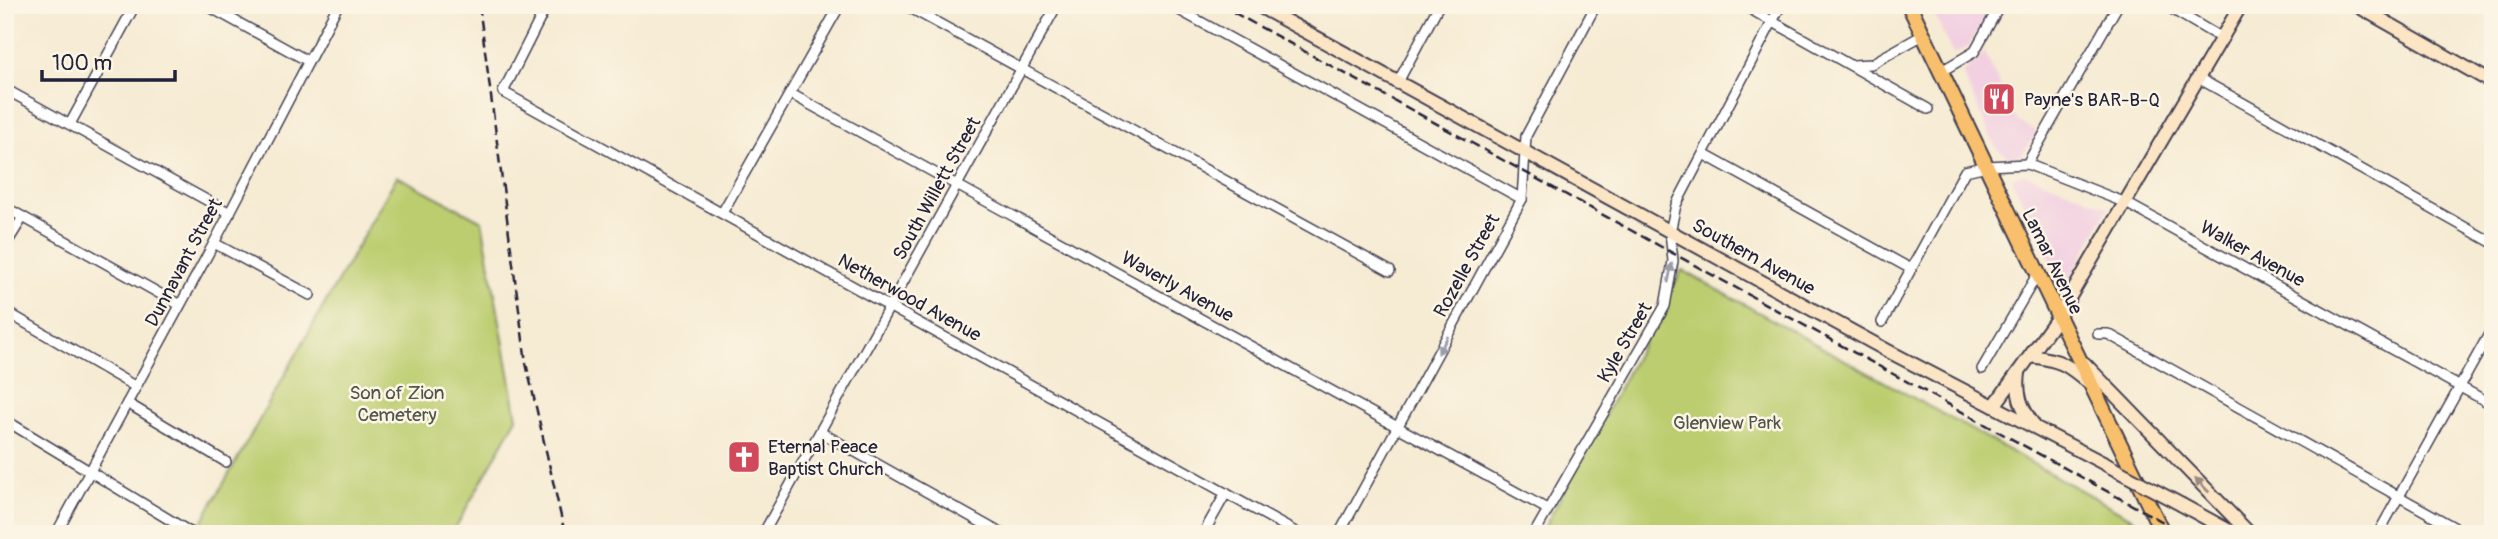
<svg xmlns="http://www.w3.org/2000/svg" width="2498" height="539" viewBox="0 0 2498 539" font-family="Pangolin,sans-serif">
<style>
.built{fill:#f2cfe1}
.green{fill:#bccd70;stroke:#6f7856;stroke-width:2}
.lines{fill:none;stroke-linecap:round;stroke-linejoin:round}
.street-casing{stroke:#424052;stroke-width:12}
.secondary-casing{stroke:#424052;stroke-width:16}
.primary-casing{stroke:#424052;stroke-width:18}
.street{stroke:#fff;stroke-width:9}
.secondary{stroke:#fce5c4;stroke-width:12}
.primary{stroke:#f8bf6c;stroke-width:14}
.rail{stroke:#22223b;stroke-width:2.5;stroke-dasharray:10 5;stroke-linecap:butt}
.secondary-bridge-casing{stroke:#424052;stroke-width:16;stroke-linecap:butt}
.secondary-bridge{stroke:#fce5c4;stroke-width:12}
.oneway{fill:#9c9ca7}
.oneway2{fill:#9a8d86}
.labels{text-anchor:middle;stroke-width:5;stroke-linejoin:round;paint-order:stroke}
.poi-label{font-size:19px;fill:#22223b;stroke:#fcf5e5;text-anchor:start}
.street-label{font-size:19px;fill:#22223b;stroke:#fcf5e5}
.park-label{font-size:19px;fill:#50554b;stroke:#fcf5e5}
</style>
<rect width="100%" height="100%" fill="#fcf5e5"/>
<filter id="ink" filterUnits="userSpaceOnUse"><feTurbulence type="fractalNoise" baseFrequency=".0143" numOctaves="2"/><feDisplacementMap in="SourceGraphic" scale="14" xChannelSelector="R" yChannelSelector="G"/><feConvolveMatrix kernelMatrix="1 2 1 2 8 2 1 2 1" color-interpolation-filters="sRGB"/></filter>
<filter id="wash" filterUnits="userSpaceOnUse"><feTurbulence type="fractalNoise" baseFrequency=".00686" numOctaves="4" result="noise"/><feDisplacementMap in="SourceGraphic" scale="28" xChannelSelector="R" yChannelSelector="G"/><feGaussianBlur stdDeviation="1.57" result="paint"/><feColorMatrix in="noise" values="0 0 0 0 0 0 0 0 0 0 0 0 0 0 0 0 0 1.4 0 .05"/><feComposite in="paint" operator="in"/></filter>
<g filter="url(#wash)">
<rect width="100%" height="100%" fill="#f6ebd3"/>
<!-- built -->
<g class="built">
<path d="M 1930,5 L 1969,5 L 1986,14 L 1969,46 L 1954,54 L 1951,51 Z"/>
<path d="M 1984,51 L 2017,121 L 2037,132 L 2021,156 L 2008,157 L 1996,148 L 1962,73 L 1978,61 Z"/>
<path d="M 2026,174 L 2109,207 L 2065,288 L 2012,180 L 2016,176 Z"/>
</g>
<!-- green -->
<g class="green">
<path d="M 397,176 L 482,221 L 517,418 L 452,534 L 195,534 Z"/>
<path d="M 1682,270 L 2142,524 L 2145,534 L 1541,534 Z"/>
</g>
</g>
<g filter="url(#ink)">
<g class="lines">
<defs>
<g id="street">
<path d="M 206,5 L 308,61"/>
<path d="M 547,5 L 503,92 L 1299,534"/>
<path d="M 905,5 L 1390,271"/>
<path d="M 1170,5 L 1522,199"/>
<path d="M 1743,5 L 1928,109"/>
<path d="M 2165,5 L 2223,39"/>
<path d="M 1853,65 L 1871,64 L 1923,35"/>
<path d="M 1940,72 L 1974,52 L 2000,5"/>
<path d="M 2200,79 L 2493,243"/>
<path d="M 1397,84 L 1439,5"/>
<path d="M 5,89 L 230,213"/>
<path d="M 791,94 L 1547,509"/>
<path d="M 70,124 L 135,5"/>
<path d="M 1705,155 L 1911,269"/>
<path d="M 2027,164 L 2118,5"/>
<path d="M 5,207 L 180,305"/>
<path d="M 722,213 L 840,5"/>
<path d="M 214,243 L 310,295"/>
<path d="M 5,246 L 23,217"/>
<path d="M 5,311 L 136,387"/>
<path d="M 1882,322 L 1965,171 L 1987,166 L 2027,164 L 2126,203 L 2493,405"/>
<path d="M 2098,334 L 2108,334 L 2466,534"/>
<path d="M 1982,369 L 2038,273"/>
<path d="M 127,403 L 226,462"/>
<path d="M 5,420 L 193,534"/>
<path d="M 820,432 L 1002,534"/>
<path d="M 56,534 L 214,243 L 338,5"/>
<path d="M 763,534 L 1057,5"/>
<path d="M 1203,534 L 1226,493"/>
<path d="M 1339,534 L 1522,199 L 1526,136 L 1596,5"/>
<path d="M 1534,534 L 1665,306 L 1673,261 L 1670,232 L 1676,205 L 1781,5"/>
<path d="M 2378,534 L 2493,327"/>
</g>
<g id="secondary">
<path d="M 1257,5 L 1888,351 L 2107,465"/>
<path d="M 2356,5 L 2493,83"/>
<path d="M 2031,356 C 2060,360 2067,364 2089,383"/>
<path d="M 2084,363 L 2250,534"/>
<path d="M 2019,373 C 2016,395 2021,407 2033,424"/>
<path d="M 1994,406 L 2058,317 L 2241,5"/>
<path d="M 2182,505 L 2235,534"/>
</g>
<path id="primary" d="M 1909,5 L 2163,534"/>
</defs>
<!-- street casing -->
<use href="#street" class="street-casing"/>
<!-- secondary casing -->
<use href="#secondary" class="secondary-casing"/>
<!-- primary casing -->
<use href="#primary" class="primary-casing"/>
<!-- street -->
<use href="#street" class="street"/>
<!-- secondary -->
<use href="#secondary" class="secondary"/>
<!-- primary -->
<use href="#primary" class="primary"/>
<!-- rail -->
<g class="rail">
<path d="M 479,5 L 526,363 L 565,534"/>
<path d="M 1220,5 L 2185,534"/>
</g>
<defs>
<path id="secondary-bridge" d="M 2107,465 L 2182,505"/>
</defs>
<!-- secondary-bridge casing -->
<use href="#secondary-bridge" class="secondary-bridge-casing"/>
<!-- secondary-bridge -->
<use href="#secondary-bridge" class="secondary-bridge"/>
</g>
<!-- one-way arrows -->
<defs><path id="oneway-solid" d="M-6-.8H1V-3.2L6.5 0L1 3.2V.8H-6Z" transform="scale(1.75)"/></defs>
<g class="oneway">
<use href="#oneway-solid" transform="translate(1670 273) rotate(-79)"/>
<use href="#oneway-solid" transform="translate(1443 345) rotate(119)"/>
</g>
<use class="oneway2" href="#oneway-solid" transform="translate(2202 485) rotate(-134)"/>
</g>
<!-- icons -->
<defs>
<symbol id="restaurant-square" viewBox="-11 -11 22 22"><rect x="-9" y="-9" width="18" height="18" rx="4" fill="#d1495b" stroke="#fcf5e5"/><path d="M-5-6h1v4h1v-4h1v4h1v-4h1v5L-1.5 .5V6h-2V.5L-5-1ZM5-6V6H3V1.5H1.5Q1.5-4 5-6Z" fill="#fff"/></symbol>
<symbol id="church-square" viewBox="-11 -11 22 22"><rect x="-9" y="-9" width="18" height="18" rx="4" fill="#d1495b" stroke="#fcf5e5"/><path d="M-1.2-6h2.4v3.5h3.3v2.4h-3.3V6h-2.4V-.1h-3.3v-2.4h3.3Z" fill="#fff"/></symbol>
</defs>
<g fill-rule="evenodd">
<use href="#restaurant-square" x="1980" y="80" width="38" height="38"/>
<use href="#church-square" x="725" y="438" width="38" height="38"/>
</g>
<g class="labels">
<!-- poi labels -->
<g class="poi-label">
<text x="2024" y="106">Payne's BAR-B-Q</text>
<text x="768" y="453">Eternal Peace<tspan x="768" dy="22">Baptist Church</tspan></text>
</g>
<!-- street labels -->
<g class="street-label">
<text transform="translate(936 188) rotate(-61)" y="7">South Willett Street</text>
<text transform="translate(2253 253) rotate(29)" y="7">Walker Avenue</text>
<text transform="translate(1754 256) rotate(29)" y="7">Southern Avenue</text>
<text transform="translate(2053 261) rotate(64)" y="7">Lamar Avenue</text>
<text transform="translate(183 262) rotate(-62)" y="7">Dunnavant Street</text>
<text transform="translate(1466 265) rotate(-61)" y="7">Rozelle Street</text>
<text transform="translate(1178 286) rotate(29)" y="7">Waverly Avenue</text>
<text transform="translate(910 297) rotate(29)" y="7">Netherwood Avenue</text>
<text transform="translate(1624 342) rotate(-60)" y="7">Kyle Street</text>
</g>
<!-- park labels -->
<g class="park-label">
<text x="397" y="399">Son of Zion<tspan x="397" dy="22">Cemetery</tspan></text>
<text x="1727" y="429">Glenview Park</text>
</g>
</g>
<!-- margin -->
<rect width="2498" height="539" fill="none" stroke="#fcf5e5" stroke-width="28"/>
<!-- scale -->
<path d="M42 70v10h133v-10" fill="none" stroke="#22223b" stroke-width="3.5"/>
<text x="52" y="70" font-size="21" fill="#22223b" stroke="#fcf5e5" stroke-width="5" paint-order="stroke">100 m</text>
</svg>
